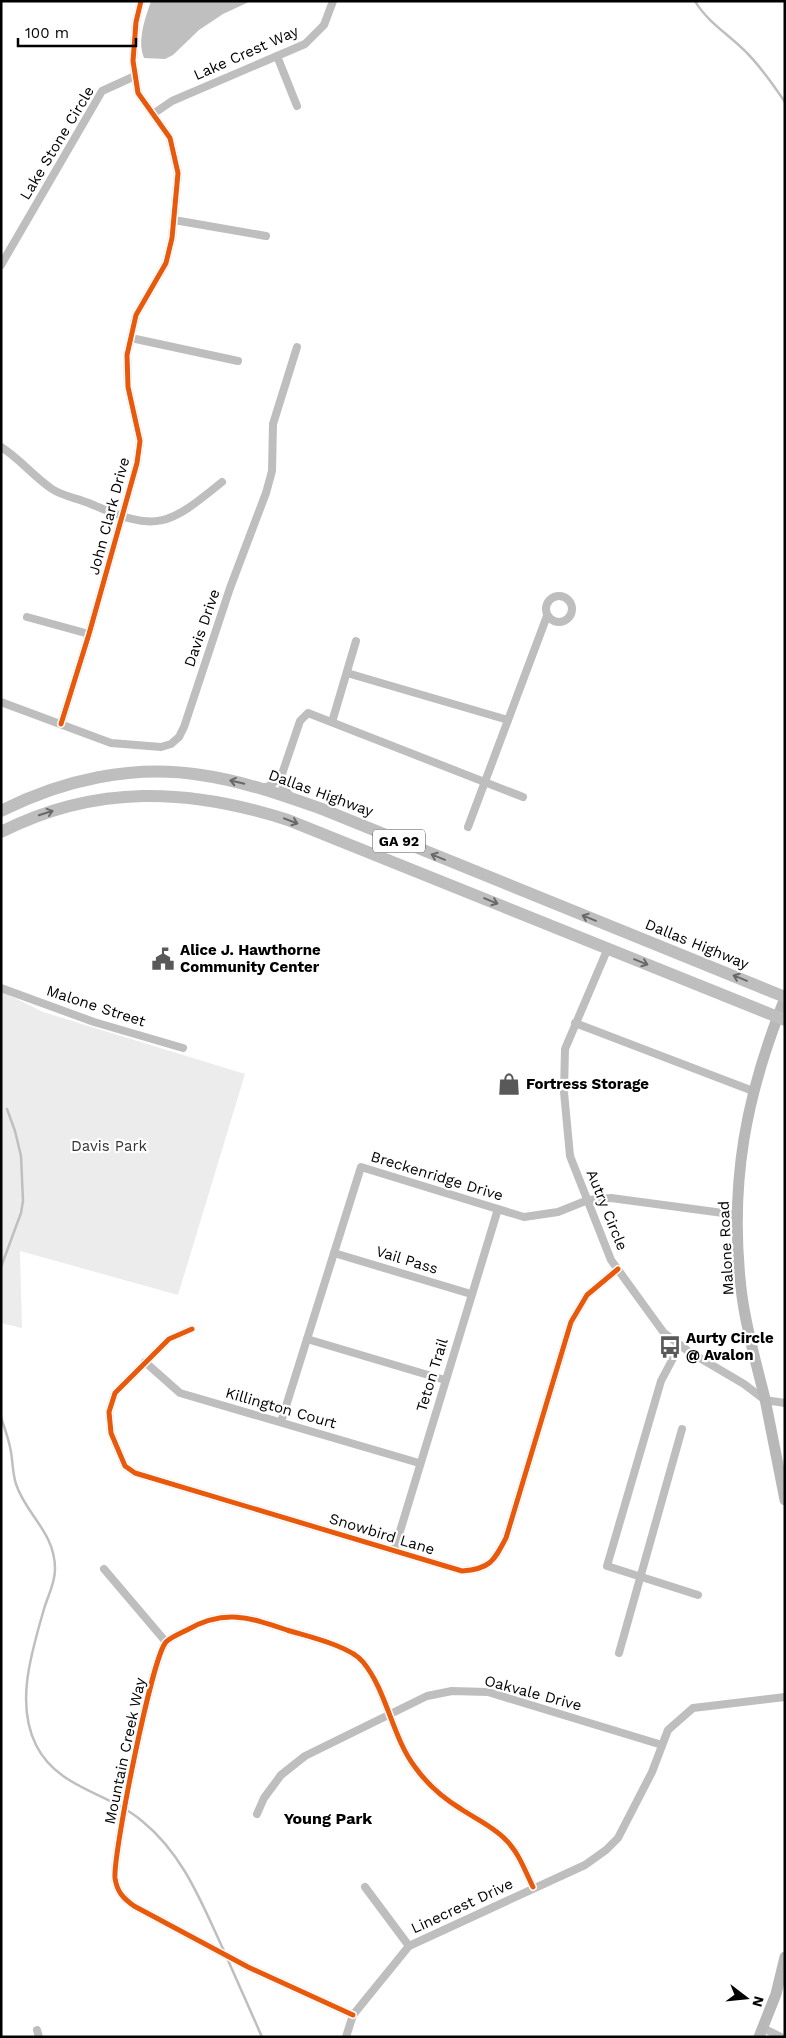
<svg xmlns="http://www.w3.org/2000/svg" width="786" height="2038" viewBox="0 0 786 2038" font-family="'Work Sans',sans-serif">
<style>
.green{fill:#ececec}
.water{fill:#bfbfbf}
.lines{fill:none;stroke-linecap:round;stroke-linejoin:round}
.stream{stroke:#bfbfbf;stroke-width:2.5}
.street{stroke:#bebebe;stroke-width:8}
.secondary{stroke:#b8b8b8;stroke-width:11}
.primary{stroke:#bebebe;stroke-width:12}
.cycleway-casing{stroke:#fff;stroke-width:8}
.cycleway{stroke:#e8590c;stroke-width:5}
.oneway{stroke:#686868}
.labels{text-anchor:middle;stroke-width:4.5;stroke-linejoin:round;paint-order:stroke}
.shield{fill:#fff;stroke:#4c4c4c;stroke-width:1}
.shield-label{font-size:14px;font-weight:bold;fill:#000}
.street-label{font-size:15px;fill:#000;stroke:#fff}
.poi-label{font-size:15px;font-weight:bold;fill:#000;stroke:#fff;text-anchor:start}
.park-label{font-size:15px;fill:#333;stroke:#fff}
.neighbourhood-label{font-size:16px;font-weight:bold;fill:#000;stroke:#fff}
</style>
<rect width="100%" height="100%" fill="#fff"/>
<!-- green -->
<path class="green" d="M 1,991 L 43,1012 L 245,1074 L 178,1295 L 20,1251 L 22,1328 L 1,1323 Z"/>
<!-- water -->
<path class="water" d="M 151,1 L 251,1 L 223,14 L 199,30 L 173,55 L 165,59 L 144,58 C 137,40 145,19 151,1 Z"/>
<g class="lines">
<!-- stream -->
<g class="stream">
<path d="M 695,1 C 707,22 731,36 747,53 C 762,68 773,85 785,102"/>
<path d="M 1,1267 L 21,1213 L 23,1201 L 21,1156 L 15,1131 L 7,1109"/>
<path d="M 1,1417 C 4,1427 8,1437 10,1447 C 13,1459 12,1472 16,1484 C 26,1515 55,1532 55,1569 C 55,1584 48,1595 44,1609 C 32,1651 15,1703 36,1745 C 58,1789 108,1792 142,1821 C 184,1855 202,1904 224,1951"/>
<path d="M 227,1958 L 262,2037"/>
</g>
<!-- street -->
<g class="street">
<path d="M 277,56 L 297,106"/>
<path d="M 153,114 L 172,101 L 305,44 L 324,25 L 333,1"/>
<path d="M 174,220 L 266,236"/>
<path d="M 1,265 L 102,91 L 135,76"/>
<path d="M 131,338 L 238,361"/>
<path d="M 1,447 C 20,459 34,477 52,489 C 64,497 78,498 91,504 C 157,533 168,526 222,482"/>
<circle cx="559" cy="609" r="13"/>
<path d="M 27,617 L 89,634"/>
<path d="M 347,673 L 508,720"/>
<path d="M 1,702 L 111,743 L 161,747 L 171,744 L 179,737 L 184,727 L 230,588 L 266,493 L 272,471 L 273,424 L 297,347"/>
<path d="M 332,722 L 356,641"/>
<path d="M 61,724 L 89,634 L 137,463 L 140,441 L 128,387 L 127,355 L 136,315 L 166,263 L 172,238 L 178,173 L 170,138 L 138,93 L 133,61 L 136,22 L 141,1"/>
<path d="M 262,788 L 269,786 L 281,777"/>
<path d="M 290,796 L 283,787 L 281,777 L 300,721 L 308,713 L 523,797"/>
<path d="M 468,827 L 547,616"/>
<path d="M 608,948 L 565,1049 L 564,1092 L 570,1156 L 611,1260 L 664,1333 L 688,1351 L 744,1384 L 765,1400 L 785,1403"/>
<path d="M 1,988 L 94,1022 L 183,1048"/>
<path d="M 575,1023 L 753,1091"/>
<path d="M 334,1253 L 471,1294"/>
<path d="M 192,1329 L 169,1339 L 115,1393 L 109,1412 L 111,1433 L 125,1466 L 135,1473 L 462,1571 C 490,1569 494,1561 506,1538 L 571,1322 L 587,1295 L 618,1269"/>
<path d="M 307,1339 L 445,1380"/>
<path d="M 680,1345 L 661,1381 L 607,1566 L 698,1595"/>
<path d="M 145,1362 L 180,1393 L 419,1463"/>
<path d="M 281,1422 L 361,1167 L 524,1217 L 558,1212 L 588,1200 L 611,1198 L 738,1215"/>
<path d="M 394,1551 L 498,1209"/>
<path d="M 104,1569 L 166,1642"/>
<path d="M 619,1653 L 682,1429"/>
<path d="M 257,1814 L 264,1798 L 281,1775 L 305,1756 L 427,1696 L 452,1691 L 488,1692 L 662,1745"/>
<path d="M 365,1887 L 409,1946"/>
<path d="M 353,2015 L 248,1967 L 134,1906 C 123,1898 117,1892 115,1878 C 113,1854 152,1657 166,1642 C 171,1637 181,1633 187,1630 C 224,1609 249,1617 287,1630 C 306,1636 351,1646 363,1662 C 387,1691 392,1737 415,1767 C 427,1784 443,1798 461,1809 C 476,1819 494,1827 506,1840 C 519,1853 525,1871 533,1887"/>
<path d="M 763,2028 L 781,2037"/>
<path d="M 37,2030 L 39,2037"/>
<path d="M 346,2037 L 353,2015 L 409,1946 L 585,1865 L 606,1850 L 618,1838 L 652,1772 L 668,1730 L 693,1708 L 785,1697"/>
</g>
<!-- secondary -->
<g class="secondary">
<path d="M 785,998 C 746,1095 729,1182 741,1288 C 745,1325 756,1362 765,1399 C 772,1433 778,1466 785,1500"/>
<path d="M 759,2037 L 776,1994 L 785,1957"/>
</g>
<!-- primary -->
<g class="primary">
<path d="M 1,811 C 62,780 133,764 201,775 C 243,781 282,795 322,809 L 785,997"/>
<path d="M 1,832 C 96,784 189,788 288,820 L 785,1020"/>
</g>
<defs>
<g id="cycleway">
<path d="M 61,724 L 89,634 L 137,463 L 140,441 L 128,387 L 127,355 L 136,315 L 166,263 L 172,238 L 178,173 L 170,138 L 138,93 L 133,61 L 136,22 L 141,1"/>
<path d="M 192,1329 L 169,1339 L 115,1393 L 109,1412 L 111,1433 L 125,1466 L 135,1473 L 462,1571 C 490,1569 494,1561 506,1538 L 571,1322 L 587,1295 L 618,1269"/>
<path d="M 353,2015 L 248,1967 L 134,1906 C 123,1898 117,1892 115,1878 C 113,1854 152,1657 166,1642 C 171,1637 181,1633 187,1630 C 224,1609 249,1617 287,1630 C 306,1636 351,1646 363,1662 C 387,1691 392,1737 415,1767 C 427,1784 443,1798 461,1809 C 476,1819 494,1827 506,1840 C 519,1853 525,1871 533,1887"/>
</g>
</defs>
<!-- cycleway casing -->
<use href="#cycleway" class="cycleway-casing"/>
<!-- cycleway -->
<use href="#cycleway" class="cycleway"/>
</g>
<!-- one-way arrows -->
<defs><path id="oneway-shaft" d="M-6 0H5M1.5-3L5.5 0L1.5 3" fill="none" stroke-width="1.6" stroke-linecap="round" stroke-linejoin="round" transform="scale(1.25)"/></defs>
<g class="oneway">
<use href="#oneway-shaft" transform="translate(237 782) rotate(-167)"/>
<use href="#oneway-shaft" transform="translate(46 813) rotate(-18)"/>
<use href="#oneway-shaft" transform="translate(291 821) rotate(21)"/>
<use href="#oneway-shaft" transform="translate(438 857) rotate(-158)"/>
<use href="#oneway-shaft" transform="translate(491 901) rotate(22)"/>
<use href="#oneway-shaft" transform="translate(589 918) rotate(-158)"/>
<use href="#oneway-shaft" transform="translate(641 962) rotate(22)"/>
<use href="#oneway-shaft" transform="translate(740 978) rotate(-158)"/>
</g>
<!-- icons -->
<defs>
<symbol id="civic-bare" viewBox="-9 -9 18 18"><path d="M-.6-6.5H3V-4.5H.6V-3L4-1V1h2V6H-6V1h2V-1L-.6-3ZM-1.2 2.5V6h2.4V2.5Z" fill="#595959" stroke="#fff" stroke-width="2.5" paint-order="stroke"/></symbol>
<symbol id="shop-bare" viewBox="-9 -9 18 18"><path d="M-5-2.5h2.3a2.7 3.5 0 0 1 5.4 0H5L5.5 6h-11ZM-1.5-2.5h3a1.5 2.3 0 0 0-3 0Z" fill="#595959" stroke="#fff" stroke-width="2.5" paint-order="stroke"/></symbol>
<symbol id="bus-bare" viewBox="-9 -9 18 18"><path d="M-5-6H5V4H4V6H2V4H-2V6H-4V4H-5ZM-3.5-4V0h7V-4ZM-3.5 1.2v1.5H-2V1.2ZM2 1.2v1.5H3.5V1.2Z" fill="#595959" stroke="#fff" stroke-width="2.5" paint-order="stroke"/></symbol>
</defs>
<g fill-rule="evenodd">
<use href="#civic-bare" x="147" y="943" width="32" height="32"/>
<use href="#shop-bare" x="493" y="1068" width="32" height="32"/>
<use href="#bus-bare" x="654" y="1331" width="32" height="32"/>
</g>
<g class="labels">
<!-- shield labels -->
<rect class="shield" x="373" y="829.5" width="52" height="23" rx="4"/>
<g class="shield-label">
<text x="399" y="846">GA 92</text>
</g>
<!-- street labels -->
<g class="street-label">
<text transform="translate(246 53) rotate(-24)" y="5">Lake Crest Way</text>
<text transform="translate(57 143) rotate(-59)" y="5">Lake Stone Circle</text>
<text transform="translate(109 516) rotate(-75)" y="5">John Clark Drive</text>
<text transform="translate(202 628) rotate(-71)" y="5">Davis Drive</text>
<text transform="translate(321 793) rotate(20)" y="5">Dallas Highway</text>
<text transform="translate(697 944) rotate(22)" y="5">Dallas Highway</text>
<text transform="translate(96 1006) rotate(18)" y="5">Malone Street</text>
<text transform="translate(437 1176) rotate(17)" y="5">Breckenridge Drive</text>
<text transform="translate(607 1210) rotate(68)" y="5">Autry Circle</text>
<text transform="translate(726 1248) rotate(-93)" y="5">Malone Road</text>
<text transform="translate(407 1260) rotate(17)" y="5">Vail Pass</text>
<text transform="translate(432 1375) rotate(-73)" y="5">Teton Trail</text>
<text transform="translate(281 1408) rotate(16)" y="5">Killington Court</text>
<text transform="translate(382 1534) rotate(17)" y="5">Snowbird Lane</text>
<text transform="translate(533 1693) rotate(15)" y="5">Oakvale Drive</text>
<text transform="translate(125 1751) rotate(-78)" y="5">Mountain Creek Way</text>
<text transform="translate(462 1906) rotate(-25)" y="5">Linecrest Drive</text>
</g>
<!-- poi labels -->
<g class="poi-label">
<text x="180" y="955">Alice J. Hawthorne<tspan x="180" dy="17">Community Center</tspan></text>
<text x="526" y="1089">Fortress Storage</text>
<text x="686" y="1343">Aurty Circle<tspan x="686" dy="17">@ Avalon</tspan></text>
</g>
<!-- park labels -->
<g class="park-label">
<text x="109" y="1151">Davis Park</text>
</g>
<!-- neighbourhood labels -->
<g class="neighbourhood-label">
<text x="328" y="1824">Young Park</text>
</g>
</g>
<!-- border -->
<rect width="786" height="2038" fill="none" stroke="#000000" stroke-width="5"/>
<!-- north arrow -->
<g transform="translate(746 1998) rotate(106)" stroke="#ffffff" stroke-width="4" paint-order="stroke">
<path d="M0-4L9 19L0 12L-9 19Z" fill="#000000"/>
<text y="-8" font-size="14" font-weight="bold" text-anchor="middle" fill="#000000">N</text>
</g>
<!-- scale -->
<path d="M18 38v8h118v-8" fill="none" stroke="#000000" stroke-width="2.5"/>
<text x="25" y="38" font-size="15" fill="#000000" stroke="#ffffff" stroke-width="4" paint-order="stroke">100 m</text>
</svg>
